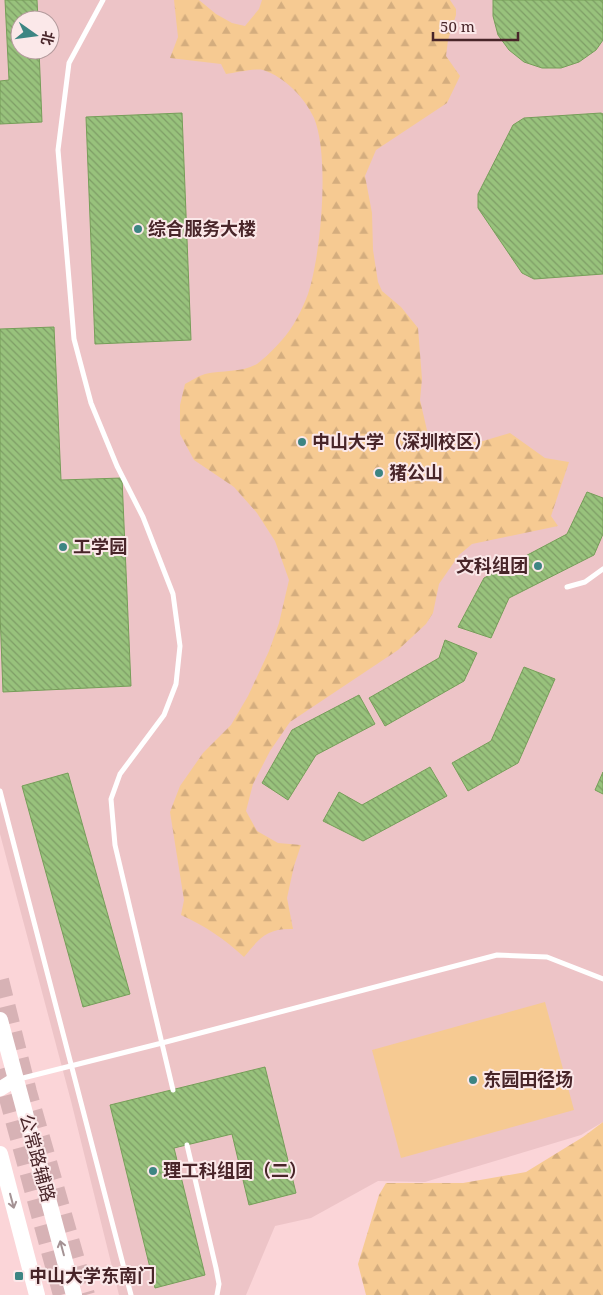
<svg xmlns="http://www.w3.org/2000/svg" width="603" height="1295" viewBox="0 0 603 1295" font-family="'Noto Serif','Noto Sans SC',serif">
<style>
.built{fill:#edc4c7;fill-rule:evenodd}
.forest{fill:url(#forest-firs)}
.garden{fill:#f6ca92}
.building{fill:url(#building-back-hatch);stroke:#769e59}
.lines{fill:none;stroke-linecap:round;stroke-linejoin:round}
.trunk-tunnel{stroke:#d7b2b5;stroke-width:18;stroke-dasharray:18 9;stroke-linecap:butt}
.service{stroke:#fff;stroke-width:5}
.secondary{stroke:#fff;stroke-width:15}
.primary{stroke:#fff;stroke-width:16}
.oneway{stroke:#a49294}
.poi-dot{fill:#3d8583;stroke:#fbe8e9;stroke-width:2}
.labels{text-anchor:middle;stroke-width:4;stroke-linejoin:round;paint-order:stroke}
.poi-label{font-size:18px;font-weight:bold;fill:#482529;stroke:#fbe8e9;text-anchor:start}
.street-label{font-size:18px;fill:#482529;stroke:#fbe8e9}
</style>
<defs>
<pattern id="forest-firs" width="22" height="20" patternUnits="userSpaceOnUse" patternTransform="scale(1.25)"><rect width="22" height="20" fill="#f6ca92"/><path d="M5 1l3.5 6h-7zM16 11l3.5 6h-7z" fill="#d4ad7e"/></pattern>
<pattern id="building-back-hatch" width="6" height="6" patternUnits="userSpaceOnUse" patternTransform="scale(1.25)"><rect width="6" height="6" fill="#98c27c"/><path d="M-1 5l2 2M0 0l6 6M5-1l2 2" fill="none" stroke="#7e9d66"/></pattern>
</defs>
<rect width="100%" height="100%" fill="#fbd5d8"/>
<!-- built -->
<path class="built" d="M 0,0 L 603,0 L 603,1122 L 581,1135 L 425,1182 L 378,1181 L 311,1218 L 275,1226 L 246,1295 L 119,1295 L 71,1101 L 0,834 ZM 20,20 L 50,20 L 50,50 L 20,50 Z"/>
<!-- forest -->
<g class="forest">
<path d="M 174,0 L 199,0 L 216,14 L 232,23 L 245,26 L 259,9 L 262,0 L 450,0 L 456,9 L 456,15 L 448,40 L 446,56 L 460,76 L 447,103 L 376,150 L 365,176 L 372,213 L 373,250 L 378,282 L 382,291 L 401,307 L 418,328 L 422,379 L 420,400 L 429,439 L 450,445 L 483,441 L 510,433 L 545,458 L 569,462 L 551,516 L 558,526 L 472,544 L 459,555 L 439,584 L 433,613 L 426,624 L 398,650 L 290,722 L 270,751 L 253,784 L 246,811 L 257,831 L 278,843 L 301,845 L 294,866 L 287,898 L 293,929 C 266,928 259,939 244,957 C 223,938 207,927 181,915 L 184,900 L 170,812 L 180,786 L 203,753 L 231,725 L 248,696 L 269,651 L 279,623 L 289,580 L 275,541 L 257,513 L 234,487 L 194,460 L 180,434 L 180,405 L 185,384 C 191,381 198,376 205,374 C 222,370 242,373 257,364 C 265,358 275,348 282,340 C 293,328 302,310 308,294 C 321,255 330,156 314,118 C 305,98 285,77 263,70 C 255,68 235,73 226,74 L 221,64 L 170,58 L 178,37 Z"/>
<path d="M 603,1122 L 603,1295 L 366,1295 L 358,1264 L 379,1195 L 386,1183 L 463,1183 L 526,1172 L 583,1137 Z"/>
</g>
<!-- garden -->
<path class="garden" d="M 545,1002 L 574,1110 L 401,1158 L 372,1050 Z"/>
<!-- building -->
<g class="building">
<path d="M 5,0 L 37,0 L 38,20 L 20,20 L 20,50 L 39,50 L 42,122 L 0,124 L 0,81 L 9,80 Z"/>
<path d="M 493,0 L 603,0 L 603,40 L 596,50 L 579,62 L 561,68 L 542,68 L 524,62 L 509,50 L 498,35 L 493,16 Z"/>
<path d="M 182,113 L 191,340 L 95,344 L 86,117 Z"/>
<path d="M 601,113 L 603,114 L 603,274 L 534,279 L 522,273 L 478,208 L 478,194 L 513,125 L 524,118 Z"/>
<path d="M 54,327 L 61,480 L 122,478 L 131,686 L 3,692 L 0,613 L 0,329 Z"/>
<path d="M 587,492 L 603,498 L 603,534 L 594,555 L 509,598 L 491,638 L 458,627 L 484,578 L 567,534 Z"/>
<path d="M 445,640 L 477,653 L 464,681 L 385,726 L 369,698 L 439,658 Z"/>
<path d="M 524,667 L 555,679 L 518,763 L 468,791 L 452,763 L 491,741 Z"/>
<path d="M 359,695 L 375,724 L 316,755 L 288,800 L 262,783 L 292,730 Z"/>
<path d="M 430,767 L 447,796 L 363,841 L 323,821 L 339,792 L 362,805 Z"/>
<path d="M 603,772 L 603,794 L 595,790 Z"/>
<path d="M 68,773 L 130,994 L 83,1007 L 22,786 Z"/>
<path d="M 265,1067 L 296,1193 L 249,1205 L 232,1134 L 174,1148 L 205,1275 L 155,1288 L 110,1105 Z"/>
</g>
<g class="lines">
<!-- trunk-tunnel -->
<g class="trunk-tunnel">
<path d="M 0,980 L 28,1092 L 86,1295"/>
<path d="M 0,1069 L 62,1295"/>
</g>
<!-- service -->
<g class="service">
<path d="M 103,0 L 69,63 L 58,150 L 74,339 L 91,403 L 117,466 L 143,517 L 173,594 L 180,646 L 176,684 L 164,715 L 120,774 L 111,799 L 115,845 L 173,1090"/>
<path d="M 567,587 L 585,582 L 603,569"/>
<path d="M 0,791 L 131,1295"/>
<path d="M 19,1079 L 162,1043 L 497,955 L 547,957 L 603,979"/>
<path d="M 187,1145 L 216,1268 L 219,1284 L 217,1295"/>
</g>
<!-- secondary -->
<path class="secondary" d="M 0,1089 L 16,1079"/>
<!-- primary -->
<g class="primary">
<path d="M 0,1020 L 74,1295"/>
<path d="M 0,1154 L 37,1295"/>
</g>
</g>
<!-- one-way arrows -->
<defs><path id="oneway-shaft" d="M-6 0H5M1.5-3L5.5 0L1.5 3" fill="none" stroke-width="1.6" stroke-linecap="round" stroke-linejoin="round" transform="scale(1.25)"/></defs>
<g class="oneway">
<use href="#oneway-shaft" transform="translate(12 1201) rotate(75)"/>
<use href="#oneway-shaft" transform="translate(62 1248) rotate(-105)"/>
</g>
<!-- markers -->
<g class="poi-dot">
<circle cx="138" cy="229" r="5"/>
<circle cx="302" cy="442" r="5"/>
<circle cx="379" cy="473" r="5"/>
<circle cx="63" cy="547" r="5"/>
<circle cx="538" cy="566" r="5"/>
<circle cx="473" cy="1080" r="5"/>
<circle cx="153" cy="1171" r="5"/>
<rect x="14" y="1271" width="10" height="10" rx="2.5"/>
</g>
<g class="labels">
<!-- poi labels -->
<g class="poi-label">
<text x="148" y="235">综合服务大楼</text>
<text x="312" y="448">中山大学（深圳校区）</text>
<text x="389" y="479">猪公山</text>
<text x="73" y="553">工学园</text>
<text x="528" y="572" text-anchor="end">文科组团</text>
<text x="483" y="1086">东园田径场</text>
<text x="163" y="1177">理工科组团（二）</text>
<text x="29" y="1282">中山大学东南门</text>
</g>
<!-- street labels -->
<g class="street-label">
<text transform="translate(37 1158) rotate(75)" y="6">公常路辅路</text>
</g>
</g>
<!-- north arrow -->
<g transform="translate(35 35) rotate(104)"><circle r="24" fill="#fbe8e9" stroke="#b39a9c"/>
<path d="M0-4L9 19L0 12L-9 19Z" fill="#3d8583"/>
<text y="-8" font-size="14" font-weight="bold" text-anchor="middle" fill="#482529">北</text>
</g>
<!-- scale -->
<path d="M433 32v8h85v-8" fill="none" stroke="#482529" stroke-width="2.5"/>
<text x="440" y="32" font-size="15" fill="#482529" stroke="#fbe8e9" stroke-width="4" paint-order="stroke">50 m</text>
</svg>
